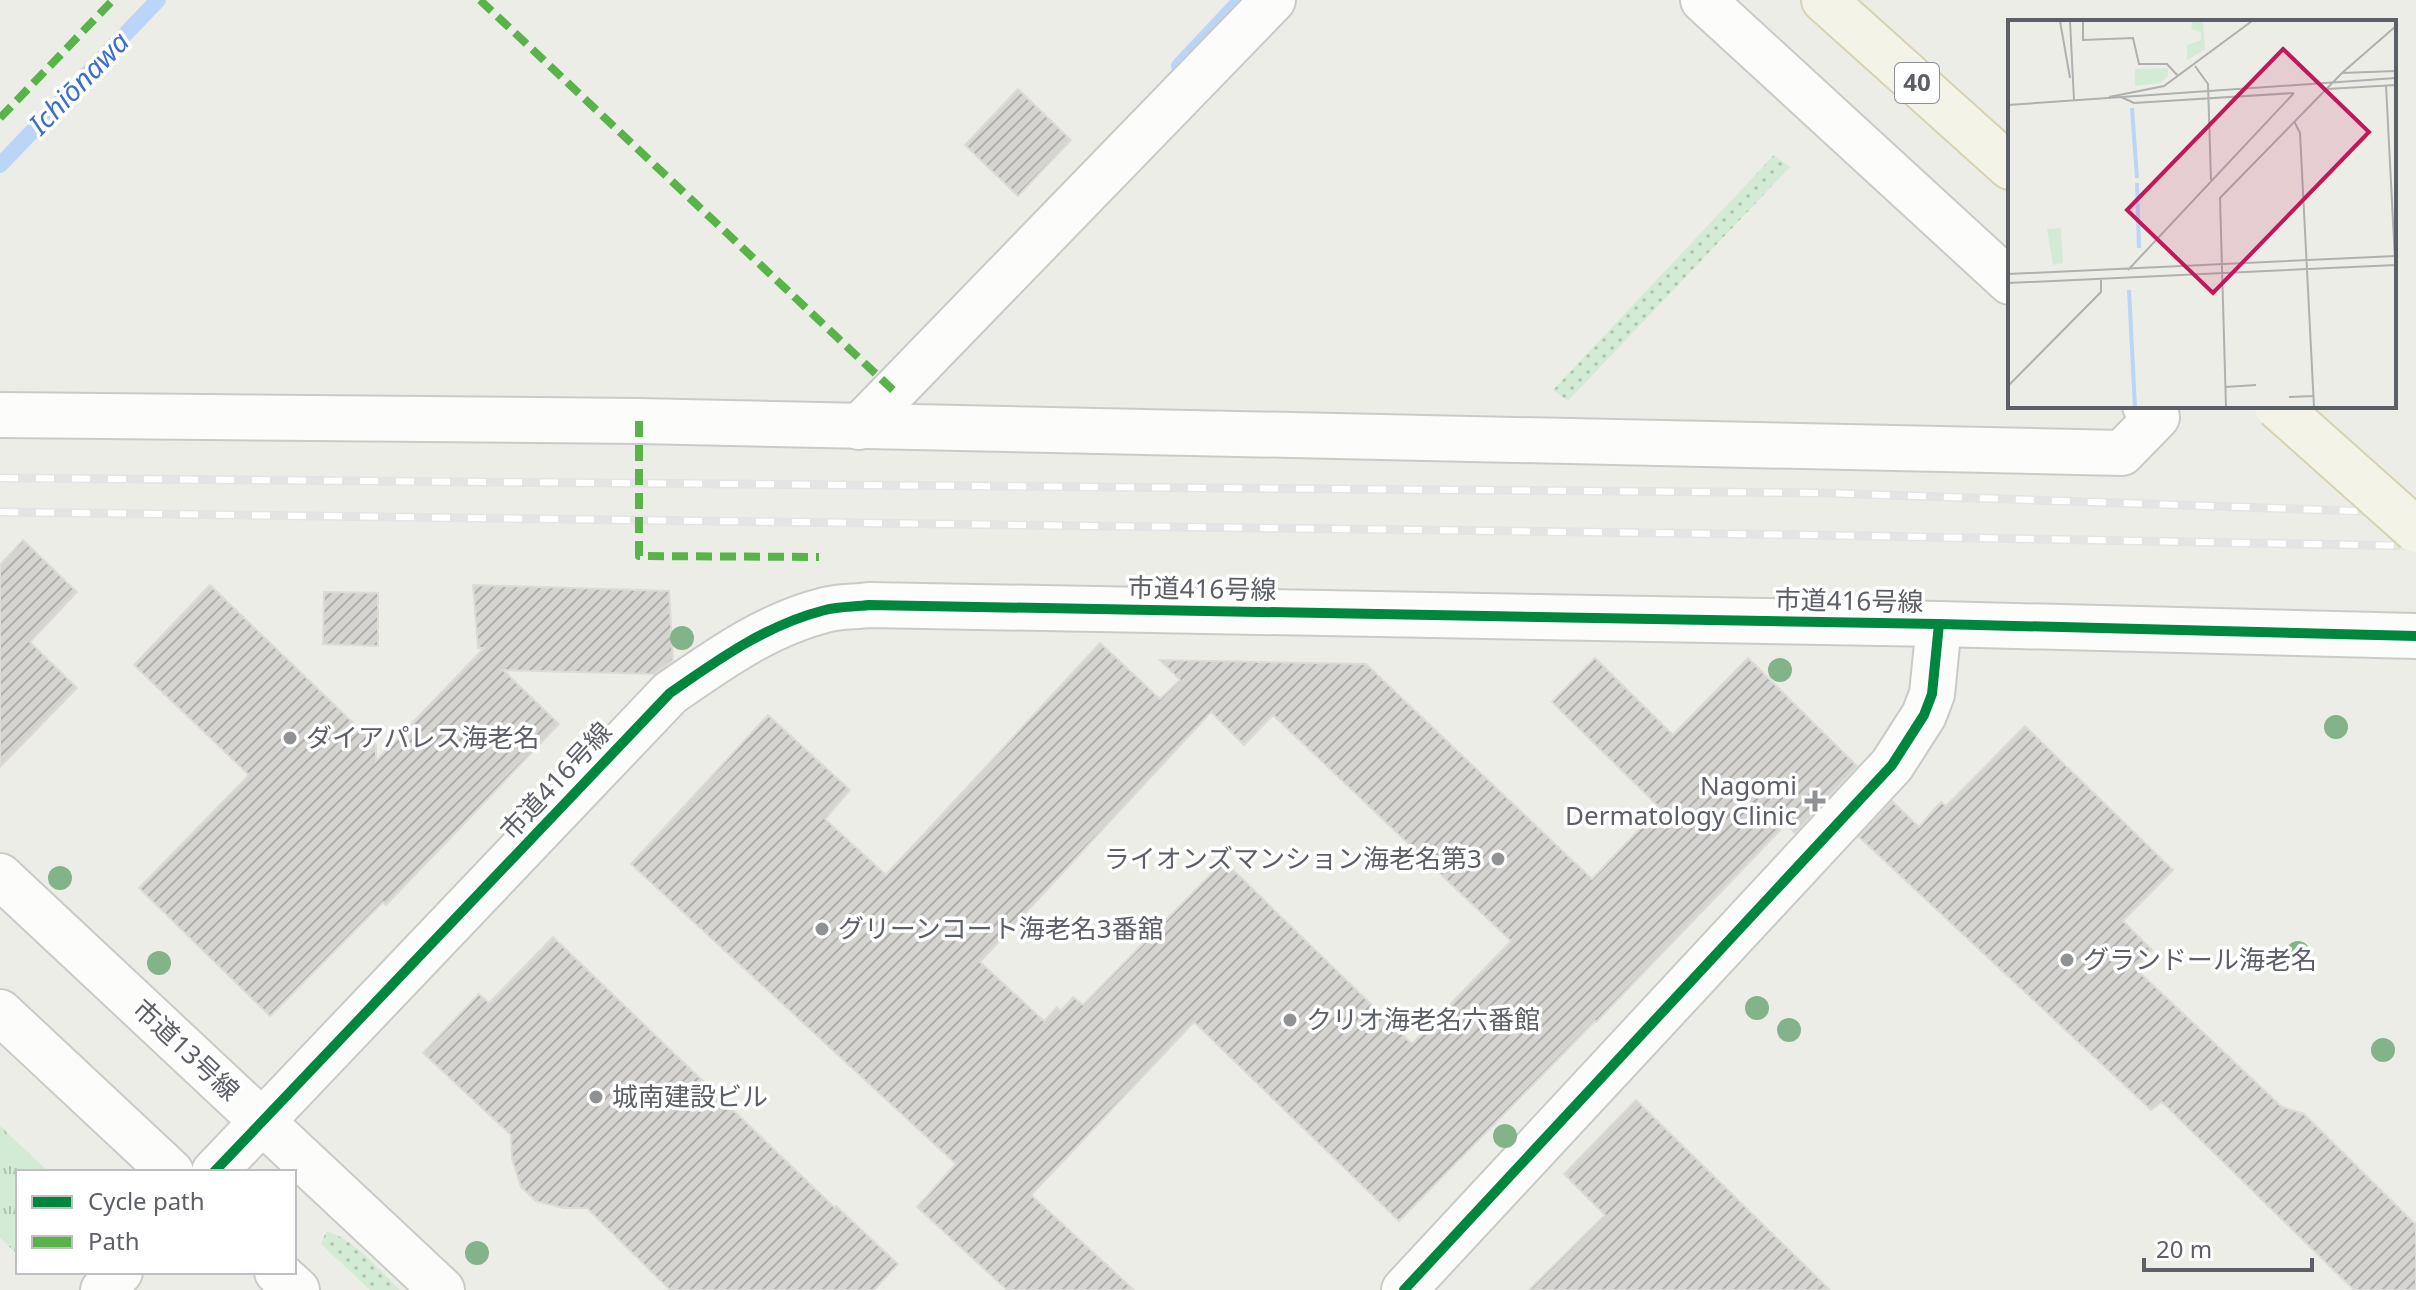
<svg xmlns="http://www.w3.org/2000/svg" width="2416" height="1290" viewBox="0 0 2416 1290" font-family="'Noto Sans','Noto Sans JP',sans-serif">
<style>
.grass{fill:url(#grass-dots)}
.park{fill:url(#park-tufts)}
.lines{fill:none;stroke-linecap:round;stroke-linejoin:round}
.stream{stroke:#bad5f8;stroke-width:16}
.building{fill:url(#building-hatch);stroke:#dcdbd6;stroke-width:2;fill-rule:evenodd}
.minor-casing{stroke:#c9cbc9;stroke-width:48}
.tertiary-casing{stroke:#c9cbc9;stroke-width:48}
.primary-casing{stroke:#d7d2b2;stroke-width:48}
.minor{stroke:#fcfcfb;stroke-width:44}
.tertiary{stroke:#fcfcfb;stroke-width:44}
.primary{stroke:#f3f3e8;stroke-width:44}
.rail-casing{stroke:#e4e4e4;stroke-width:9}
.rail{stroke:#fff;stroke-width:6;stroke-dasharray:18;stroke-linecap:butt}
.primary-bridge-casing{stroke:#d7d2b2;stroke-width:48;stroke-linecap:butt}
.primary-bridge{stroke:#f3f3e8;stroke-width:44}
.quiet{stroke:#58b449;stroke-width:8;stroke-dasharray:16 8;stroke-linecap:butt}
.cycleway-casing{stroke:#fff;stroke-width:15}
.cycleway{stroke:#00873e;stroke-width:10}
.tree{fill:#83b389}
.poi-dot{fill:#8f9193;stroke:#fff;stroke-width:3}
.labels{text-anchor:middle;stroke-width:7;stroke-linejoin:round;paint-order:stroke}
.shield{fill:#fff;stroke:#8d8f94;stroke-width:2}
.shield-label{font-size:24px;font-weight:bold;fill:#5c5f66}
.street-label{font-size:26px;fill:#5c5f66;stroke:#fff}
.poi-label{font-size:26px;fill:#5c5f66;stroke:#fff;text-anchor:start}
.water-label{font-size:28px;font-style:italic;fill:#3b6fce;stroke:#fff}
.inset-river{fill:none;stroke:#bad5f8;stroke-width:4}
.inset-road{fill:none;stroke:#afb0af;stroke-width:2}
.view{fill:#c2185b;fill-opacity:0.15;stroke:#c2185b;stroke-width:4}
.inset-edge{fill:none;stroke:#5c5f66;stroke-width:4}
</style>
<defs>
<pattern id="grass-dots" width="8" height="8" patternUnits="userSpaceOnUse" patternTransform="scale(2)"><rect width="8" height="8" fill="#d3ebd4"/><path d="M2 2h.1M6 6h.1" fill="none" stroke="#aec2b0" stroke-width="1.8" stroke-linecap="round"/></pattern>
<pattern id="park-tufts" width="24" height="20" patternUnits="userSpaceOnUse" patternTransform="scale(2)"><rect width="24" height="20" fill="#d3ebd4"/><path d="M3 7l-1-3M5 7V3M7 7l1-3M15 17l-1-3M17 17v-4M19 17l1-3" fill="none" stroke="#aec2b0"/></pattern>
<pattern id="building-hatch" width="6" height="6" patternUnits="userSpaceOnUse" patternTransform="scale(2)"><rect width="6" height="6" fill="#d5d4d1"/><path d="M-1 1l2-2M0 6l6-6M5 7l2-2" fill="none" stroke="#b0afad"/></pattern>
</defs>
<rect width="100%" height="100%" fill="#edede7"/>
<!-- grass -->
<g class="grass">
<path d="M 1774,155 L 1790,167 L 1568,401 L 1553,390 Z"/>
<path d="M 326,1232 C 351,1235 381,1272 400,1290 L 370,1290 L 321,1244 Z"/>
</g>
<!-- park -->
<path class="park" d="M 0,1126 L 49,1172 L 18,1172 L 18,1255 L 0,1238 Z"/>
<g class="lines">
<!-- stream -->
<g class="stream">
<path d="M 1179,66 L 1241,0"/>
<path d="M 0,165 L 158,0"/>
</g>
</g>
<!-- building -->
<g class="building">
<path d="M 1018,89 L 1071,140 L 1018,196 L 965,145 Z"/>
<path d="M 23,540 L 77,592 L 30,642 L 77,688 L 0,767 L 0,565 Z"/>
<path d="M 210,585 L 376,745 L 376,761 L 484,648 L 478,648 L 473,585 L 669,591 L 673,660 L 654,674 L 503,670 L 559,724 L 386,905 L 383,902 L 270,1016 L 139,888 L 249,775 L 134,665 Z"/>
<path d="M 324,592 L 378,593 L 378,646 L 323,644 Z"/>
<path d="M 1100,643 L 1160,699 L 1180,680 L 1160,660 L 1366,664 L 1592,879 L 1660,808 L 1552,702 L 1595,658 L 1673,735 L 1748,658 L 1857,766 L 1795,833 L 1786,824 L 1596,1022 L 1595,1021 L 1399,1221 L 1194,1022 L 1031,1195 L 1134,1290 L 1007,1290 L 917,1207 L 956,1164 L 631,864 L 768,715 L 850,790 L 825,819 L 886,875 ZM 1211,712 L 1244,745 L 1273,715 L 1511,941 L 1412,1044 L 1224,861 L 1083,1005 L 1073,997 L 1061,1011 L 1057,1007 L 1044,1021 L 980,962 Z"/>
<path d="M 2025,726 L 2173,870 L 2123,921 L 2152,950 L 2136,969 L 2282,1107 L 2304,1114 L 2416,1225 L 2416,1290 L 2354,1290 L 2162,1102 L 2151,1110 L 1859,837 L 1892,801 L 1919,827 L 1941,802 L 1946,806 Z"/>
<path d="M 553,937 L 834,1207 L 836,1206 L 898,1264 L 874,1290 L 670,1290 L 587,1208 L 564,1208 L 536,1201 L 521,1187 L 512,1159 L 511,1135 L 423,1053 L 479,994 L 489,1003 Z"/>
<path d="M 1636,1100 L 1830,1290 L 1529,1290 L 1605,1215 L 1564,1174 Z"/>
</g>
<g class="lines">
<defs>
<g id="minor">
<path d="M 1703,0 L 2010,282"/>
<path d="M 0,415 L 639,421 L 2122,453 L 2157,417 L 2145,406"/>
<path d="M 859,427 L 1273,0"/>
<path d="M 1404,1290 L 1892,765 L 1924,715 L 1932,694 L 1939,624"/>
</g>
<g id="tertiary">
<path d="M 0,876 L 442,1290"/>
<path d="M 0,1012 L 171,1172"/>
<path d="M 214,1172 L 670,693 C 719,659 766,625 825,610 C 839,606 854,607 869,605 L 1939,624 L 2416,636"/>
<path d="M 277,1272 L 297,1290"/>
<path d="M 103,1290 L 120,1272"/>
</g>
<path id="primary" d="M 1824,0 L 2010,167"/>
</defs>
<!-- minor casing -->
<use href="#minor" class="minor-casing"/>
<!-- tertiary casing -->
<use href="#tertiary" class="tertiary-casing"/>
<!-- primary casing -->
<use href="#primary" class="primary-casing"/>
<!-- minor -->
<use href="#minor" class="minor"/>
<!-- tertiary -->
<use href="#tertiary" class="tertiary"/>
<!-- primary -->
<use href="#primary" class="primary"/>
<defs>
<g id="rail">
<path d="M 0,478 L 1827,493 L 2416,513"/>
<path d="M 0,512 L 1812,535 L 2416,546"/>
</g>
</defs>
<!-- rail casing -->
<use href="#rail" class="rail-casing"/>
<!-- rail -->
<use href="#rail" class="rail"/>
<defs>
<path id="primary-bridge" d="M 2277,406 L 2416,530"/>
</defs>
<!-- primary-bridge casing -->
<use href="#primary-bridge" class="primary-bridge-casing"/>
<!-- primary-bridge -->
<use href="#primary-bridge" class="primary-bridge"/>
<!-- quiet -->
<g class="quiet">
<path d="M 480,0 L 894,391"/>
<path d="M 0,118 L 113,0"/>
<path d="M 639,421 L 639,556 L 819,557"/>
</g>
<defs>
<g id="cycleway">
<path d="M 214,1172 L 670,693 C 719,659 766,625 825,610 C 839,606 854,607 869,605 L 1939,624 L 2416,636"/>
<path d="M 1404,1290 L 1892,765 L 1924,715 L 1932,694 L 1939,624"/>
</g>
</defs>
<!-- cycleway casing -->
<use href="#cycleway" class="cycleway-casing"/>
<!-- cycleway -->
<use href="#cycleway" class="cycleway"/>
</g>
<!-- trees -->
<g class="tree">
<circle cx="682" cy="638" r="12"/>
<circle cx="1780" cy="670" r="12"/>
<circle cx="2336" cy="727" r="12"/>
<circle cx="60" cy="878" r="12"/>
<circle cx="2298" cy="953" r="12"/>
<circle cx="159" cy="963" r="12"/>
<circle cx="1757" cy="1008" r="12"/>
<circle cx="1789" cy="1030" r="12"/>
<circle cx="2383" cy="1050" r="12"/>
<circle cx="1505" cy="1136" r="12"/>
<circle cx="477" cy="1253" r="12"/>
</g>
<!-- markers -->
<g class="poi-dot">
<circle cx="290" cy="738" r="8"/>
<path d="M1811 789h8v8h8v8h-8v8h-8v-8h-8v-8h8z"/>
<circle cx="1498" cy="859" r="8"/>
<circle cx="822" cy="929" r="8"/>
<circle cx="2067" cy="960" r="8"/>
<circle cx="1290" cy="1020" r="8"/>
<circle cx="596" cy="1097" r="8"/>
</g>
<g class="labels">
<!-- shield labels -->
<rect class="shield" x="1895" y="63" width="44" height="40" rx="6"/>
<g class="shield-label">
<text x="1917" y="91">40</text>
</g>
<!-- street labels -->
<g class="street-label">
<text transform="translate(1202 589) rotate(1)" y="9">市道416号線</text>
<text transform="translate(1849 601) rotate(1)" y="9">市道416号線</text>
<text transform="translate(556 781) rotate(-47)" y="9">市道416号線</text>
<text transform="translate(186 1050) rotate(43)" y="9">市道13号線</text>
</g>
<!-- poi labels -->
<g class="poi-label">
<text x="306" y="747">ダイアパレス海老名</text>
<text x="1797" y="795" text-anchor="end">Nagomi<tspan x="1797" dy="30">Dermatology Clinic</tspan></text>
<text x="1482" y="868" text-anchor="end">ライオンズマンション海老名第3</text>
<text x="838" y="938">グリーンコート海老名3番舘</text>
<text x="2083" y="969">グランドール海老名</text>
<text x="1306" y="1029">クリオ海老名六番館</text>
<text x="612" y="1106">城南建設ビル</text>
</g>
<!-- water labels -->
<g class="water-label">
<text transform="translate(79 83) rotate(-46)" y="10">Ichiōnawa</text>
</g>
</g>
<!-- overview -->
<g transform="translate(2008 20)">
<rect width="388" height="388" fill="#edede7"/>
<path d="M 160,48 L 160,56 L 152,63 L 127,66 L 127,49 Z" fill="#d3ebd4"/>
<path d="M 184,1 L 195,1 L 197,29 L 179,40 L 179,25 L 193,20 L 193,12 L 183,9 ZM 53,208 L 55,243 L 45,245 L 39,209 Z" fill="#d3ebd4"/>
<path class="inset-river" d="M 124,88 L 129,158M 129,163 L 131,228M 121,270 L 127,387"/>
<path class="inset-road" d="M 52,1 L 62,58M 62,1 L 66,80M 75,1 L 75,20 L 125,18 L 131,44 L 159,44 L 170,56M 187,46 L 200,64 L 203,160M 334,53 L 388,51M 378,65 L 388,260M 319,69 L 388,65M 101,77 L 156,66 L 244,1M 113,77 L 126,83 L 286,73M 0,85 L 388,58M 286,101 L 292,113 L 306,387M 120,250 L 286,73M 0,254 L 388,236M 0,263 L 388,245M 0,366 L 93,272 L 93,260M 217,367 L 248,365M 281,377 L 306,376M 218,387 L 212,178 L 334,53 L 388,6"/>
<path class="view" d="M 275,29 L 361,112 L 205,273 L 119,190 Z"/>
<rect width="388" height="388" class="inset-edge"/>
</g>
<!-- legend -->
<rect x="16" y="1170" width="280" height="104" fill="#ffffff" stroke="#bebfc2" stroke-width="2"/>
<rect x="32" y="1196" width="40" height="12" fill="#00873e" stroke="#bebfc2" stroke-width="2"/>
<text x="88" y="1210" font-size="24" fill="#5c5f66">Cycle path</text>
<rect x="32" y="1236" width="40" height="12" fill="#58b449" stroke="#bebfc2" stroke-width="2"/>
<text x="88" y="1250" font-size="24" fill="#5c5f66">Path</text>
<!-- scale -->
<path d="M2144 1258v12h168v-12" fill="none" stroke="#5c5f66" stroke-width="4"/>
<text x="2156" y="1258" font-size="24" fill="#5c5f66" stroke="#ffffff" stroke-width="6" paint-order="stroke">20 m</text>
</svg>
